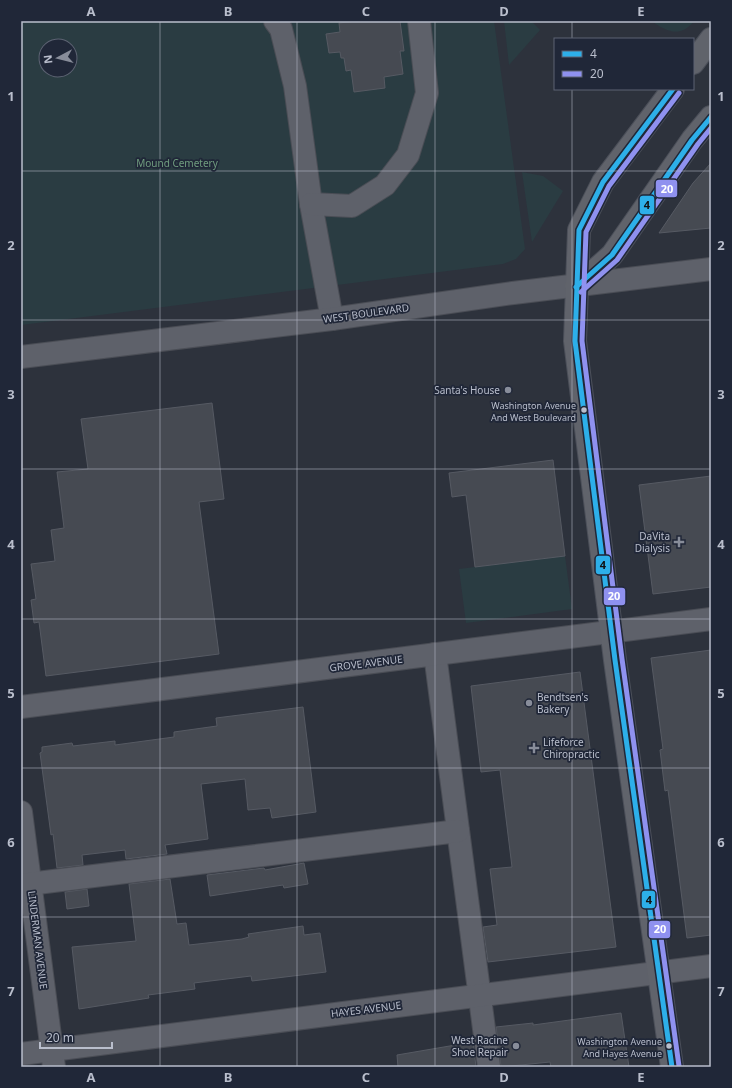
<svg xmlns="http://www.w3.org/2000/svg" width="732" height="1088" viewBox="0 0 732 1088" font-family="'Noto Sans',sans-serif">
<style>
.green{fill:#2a3c42;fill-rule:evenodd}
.building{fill:#464a52;stroke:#565a63}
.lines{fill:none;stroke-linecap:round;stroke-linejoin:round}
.minor-casing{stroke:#4a4d55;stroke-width:24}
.major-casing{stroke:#4b4f59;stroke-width:24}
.minor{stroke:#5e616a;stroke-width:22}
.major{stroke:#60636b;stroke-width:22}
.bus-1-casing{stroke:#202738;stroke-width:8}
.bus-2-casing{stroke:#202738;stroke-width:8}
.bus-1{stroke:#2dafe9;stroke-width:5}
.bus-2{stroke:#8f91ef;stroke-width:5}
.grid{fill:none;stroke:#b9becc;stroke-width:1;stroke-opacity:0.55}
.poi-dot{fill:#888d9a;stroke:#202738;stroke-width:1.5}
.bus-dot{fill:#b9becc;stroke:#202738;stroke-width:1.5}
.labels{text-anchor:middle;stroke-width:3.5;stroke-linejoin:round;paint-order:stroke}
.bus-label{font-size:9px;fill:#b9becc;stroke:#202738;text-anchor:end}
.park-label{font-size:10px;fill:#709d7f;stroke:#202738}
.street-label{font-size:10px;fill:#b9becc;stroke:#202738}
.poi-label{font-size:10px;fill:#b9becc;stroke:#202738;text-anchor:end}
.line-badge{stroke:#202738;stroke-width:1.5}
.badge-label{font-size:11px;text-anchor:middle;font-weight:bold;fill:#fff}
.pale-badge-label{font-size:11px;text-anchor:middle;font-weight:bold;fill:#111}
.neatline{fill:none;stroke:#b9becc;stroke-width:1.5}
.grid-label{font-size:13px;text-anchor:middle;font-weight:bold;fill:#b9becc}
</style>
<rect width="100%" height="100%" fill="#2d323c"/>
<!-- green -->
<g class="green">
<path d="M 21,21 L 494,21 L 525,249 L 516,259 L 503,264 L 21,325 ZM 46,46 L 70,46 L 70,70 L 46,70 Z"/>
<path d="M 504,21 L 531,21 L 540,30 L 509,65 Z"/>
<path d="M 652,21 L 694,21 C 681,38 666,32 652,21 Z"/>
<path d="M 522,172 L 543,176 L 563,191 L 532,242 Z"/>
<path d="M 565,556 L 572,609 L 466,623 L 459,569 Z"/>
</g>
<!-- building -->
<g class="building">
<path d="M 357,21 L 400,21 L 404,51 L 400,51 L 403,74 L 384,77 L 385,88 L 354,92 L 351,70 L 346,71 L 344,58 L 341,58 L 340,52 L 329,53 L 326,34 L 340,32 L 339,23 Z"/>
<path d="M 711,163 L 711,228 L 659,233 L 693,183 Z"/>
<path d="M 212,403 L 224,499 L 199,502 L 219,654 L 46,676 L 39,622 L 34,623 L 31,600 L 36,599 L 31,564 L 55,561 L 51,530 L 64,528 L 57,472 L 88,469 L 81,419 Z"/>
<path d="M 553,460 L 565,556 L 475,567 L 466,495 L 452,497 L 449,473 Z"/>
<path d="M 711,476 L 711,587 L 653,594 L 639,485 Z"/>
<path d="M 711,650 L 711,935 L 687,938 L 668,790 L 665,791 L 660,750 L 663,749 L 651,658 Z"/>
<path d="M 580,672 L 616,947 L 488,962 L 483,927 L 497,925 L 490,869 L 512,867 L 500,770 L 481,772 L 471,686 Z"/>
<path d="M 303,707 L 316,812 L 272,818 L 270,808 L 248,810 L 245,779 L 201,784 L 208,839 L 165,845 L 167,854 L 126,859 L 125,850 L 82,855 L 83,865 L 57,868 L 53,834 L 51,835 L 40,753 L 42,752 L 42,747 L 72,743 L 73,746 L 115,741 L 115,745 L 174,737 L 174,732 L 217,726 L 216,718 Z"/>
<path d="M 304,863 L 308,884 L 284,888 L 283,885 L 210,896 L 207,875 L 264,868 L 265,870 Z"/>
<path d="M 170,879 L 177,924 L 186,923 L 189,945 L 242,939 L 249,937 L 248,934 L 303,926 L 304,935 L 320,933 L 326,972 L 252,981 L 251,976 L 194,983 L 195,989 L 148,995 L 149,998 L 79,1009 L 72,947 L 136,941 L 129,884 Z"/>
<path d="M 87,889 L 89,906 L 67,909 L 65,892 Z"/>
<path d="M 621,1013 L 629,1067 L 551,1067 L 550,1062 L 501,1067 L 496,1027 L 533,1023 L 533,1025 Z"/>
<path d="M 473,1042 L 476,1067 L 398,1067 L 397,1055 Z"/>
</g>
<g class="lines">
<defs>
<g id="minor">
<path d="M 275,21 L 281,29 L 295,86 L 311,204 L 332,319"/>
<path d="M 311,204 L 352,206 L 385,185 L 408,155 L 427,93 L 419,21"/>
<path d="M 21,357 L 332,319 L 513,293 L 711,269"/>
<path d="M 435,654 L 489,1067"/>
<path d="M 21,707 L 711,619"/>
<path d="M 21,812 L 54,1067"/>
<path d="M 21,885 L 458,831"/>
<path d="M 21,1054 L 711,966"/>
</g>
<g id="major">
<path d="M 693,63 L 711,39"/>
<path d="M 576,287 L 612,255 L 692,140 L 711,117"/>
<path d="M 672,1067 L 615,660 L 575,341 L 579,230 L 603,182 L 673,89"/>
</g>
</defs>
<!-- minor casing -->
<use href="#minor" class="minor-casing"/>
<!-- major casing -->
<use href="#major" class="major-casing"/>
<!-- minor -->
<use href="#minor" class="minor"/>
<!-- major -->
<use href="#major" class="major"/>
<defs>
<g id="bus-1">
<path d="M 576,287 L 612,255 L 692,140 L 711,117"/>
<path d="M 672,1067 L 615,660 L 575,341 L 579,230 L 603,182 L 673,89"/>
</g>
<g id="bus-2">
<path d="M 679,93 L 609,186 L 586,232 L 582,341 L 622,659 L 679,1066"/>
<path d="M 581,292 L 617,260 L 698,144 L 711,128"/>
</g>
</defs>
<!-- bus-1 casing -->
<use href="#bus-1" class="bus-1-casing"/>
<!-- bus-2 casing -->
<use href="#bus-2" class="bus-2-casing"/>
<!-- bus-1 -->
<use href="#bus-1" class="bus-1"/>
<!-- bus-2 -->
<use href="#bus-2" class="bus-2"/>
</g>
<!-- grid -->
<path class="grid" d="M 160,21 L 160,1067M 297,21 L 297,1067M 435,21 L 435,1067M 572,21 L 572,39M 572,89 L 572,1067M 21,171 L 711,171M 21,320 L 711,320M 21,469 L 711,469M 21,619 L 711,619M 21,768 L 711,768M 21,917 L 711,917"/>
<!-- markers -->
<g class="poi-dot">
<circle cx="508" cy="390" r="4"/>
<path d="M677 536h4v4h4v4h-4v4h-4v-4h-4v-4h4z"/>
<circle cx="529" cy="703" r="4"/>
<path d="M532 742h4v4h4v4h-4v4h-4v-4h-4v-4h4z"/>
<circle cx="516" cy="1046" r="4"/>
</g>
<g class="bus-dot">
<circle cx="584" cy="410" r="3.5"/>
<circle cx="669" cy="1046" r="3.5"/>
</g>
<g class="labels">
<!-- bus labels -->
<g class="bus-label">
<text x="576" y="409">Washington Avenue<tspan x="576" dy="12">And West Boulevard</tspan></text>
<text x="662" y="1045">Washington Avenue<tspan x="662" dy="12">And Hayes Avenue</tspan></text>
</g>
<!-- park labels -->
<g class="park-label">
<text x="177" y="167">Mound Cemetery</text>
</g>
<!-- street labels -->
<g class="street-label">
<text transform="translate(366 313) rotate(-8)" y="4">WEST BOULEVARD</text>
<text transform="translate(366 663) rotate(-7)" y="4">GROVE AVENUE</text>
<text transform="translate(38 940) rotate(83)" y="4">LINDERMAN AVENUE</text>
<text transform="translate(366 1009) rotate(-7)" y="4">HAYES AVENUE</text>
</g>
<!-- poi labels -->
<g class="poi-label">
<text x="500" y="394">Santa's House</text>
<text x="670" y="540">DaVita<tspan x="670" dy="12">Dialysis</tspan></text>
<text x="537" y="701" text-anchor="start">Bendtsen's<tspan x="537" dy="12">Bakery</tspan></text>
<text x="543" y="746" text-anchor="start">Lifeforce<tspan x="543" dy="12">Chiropractic</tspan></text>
<text x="508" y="1044">West Racine<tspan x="508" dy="12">Shoe Repair</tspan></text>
</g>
</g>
<g class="line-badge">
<rect x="655" y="179" width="23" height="19" rx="4" fill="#8f91ef"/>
<rect x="639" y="195" width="16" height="20" rx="4" fill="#2dafe9"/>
<rect x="595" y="555" width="16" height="20" rx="4" fill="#2dafe9"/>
<rect x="603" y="587" width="23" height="19" rx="4" fill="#8f91ef"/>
<rect x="641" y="890" width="15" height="19" rx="4" fill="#2dafe9"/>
<rect x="648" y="920" width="23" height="19" rx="4" fill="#8f91ef"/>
</g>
<g class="badge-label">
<text x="667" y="193">20</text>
<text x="614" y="600">20</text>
<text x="660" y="933">20</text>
</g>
<g class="pale-badge-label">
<text x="647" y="209">4</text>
<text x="603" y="569">4</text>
<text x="649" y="904">4</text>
</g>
<!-- border -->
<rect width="732" height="1088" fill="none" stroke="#202738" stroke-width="44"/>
<!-- legend -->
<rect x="554" y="38" width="140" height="52" fill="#202738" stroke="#5d6373"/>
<rect x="562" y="51" width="20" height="6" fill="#2dafe9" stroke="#5d6373"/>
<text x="590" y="58" font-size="12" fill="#b9becc">4</text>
<rect x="562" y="71" width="20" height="6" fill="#8f91ef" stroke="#5d6373"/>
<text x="590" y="78" font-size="12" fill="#b9becc">20</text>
<!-- north arrow -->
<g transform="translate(58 58) rotate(263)"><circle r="19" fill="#202738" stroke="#5d6373"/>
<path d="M0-3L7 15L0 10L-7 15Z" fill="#888d9a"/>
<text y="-6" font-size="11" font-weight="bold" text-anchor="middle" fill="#b9becc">N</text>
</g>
<!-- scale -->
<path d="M40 1042v6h72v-6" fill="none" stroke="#b9becc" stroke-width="2"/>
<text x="46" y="1042" font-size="12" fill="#b9becc" stroke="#202738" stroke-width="3" paint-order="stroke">20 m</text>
<rect x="22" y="22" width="688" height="1044" class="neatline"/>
<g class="grid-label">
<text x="91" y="16">A</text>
<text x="228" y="16">B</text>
<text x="366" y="16">C</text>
<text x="504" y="16">D</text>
<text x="641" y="16">E</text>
<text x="11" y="101">1</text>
<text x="721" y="101">1</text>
<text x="11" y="250">2</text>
<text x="721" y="250">2</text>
<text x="11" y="399">3</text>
<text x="721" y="399">3</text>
<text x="11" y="549">4</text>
<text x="721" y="549">4</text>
<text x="11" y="698">5</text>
<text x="721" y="698">5</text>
<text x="11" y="847">6</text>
<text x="721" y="847">6</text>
<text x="11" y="996">7</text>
<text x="721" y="996">7</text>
<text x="91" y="1082">A</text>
<text x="228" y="1082">B</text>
<text x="366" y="1082">C</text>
<text x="504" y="1082">D</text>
<text x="641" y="1082">E</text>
</g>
</svg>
